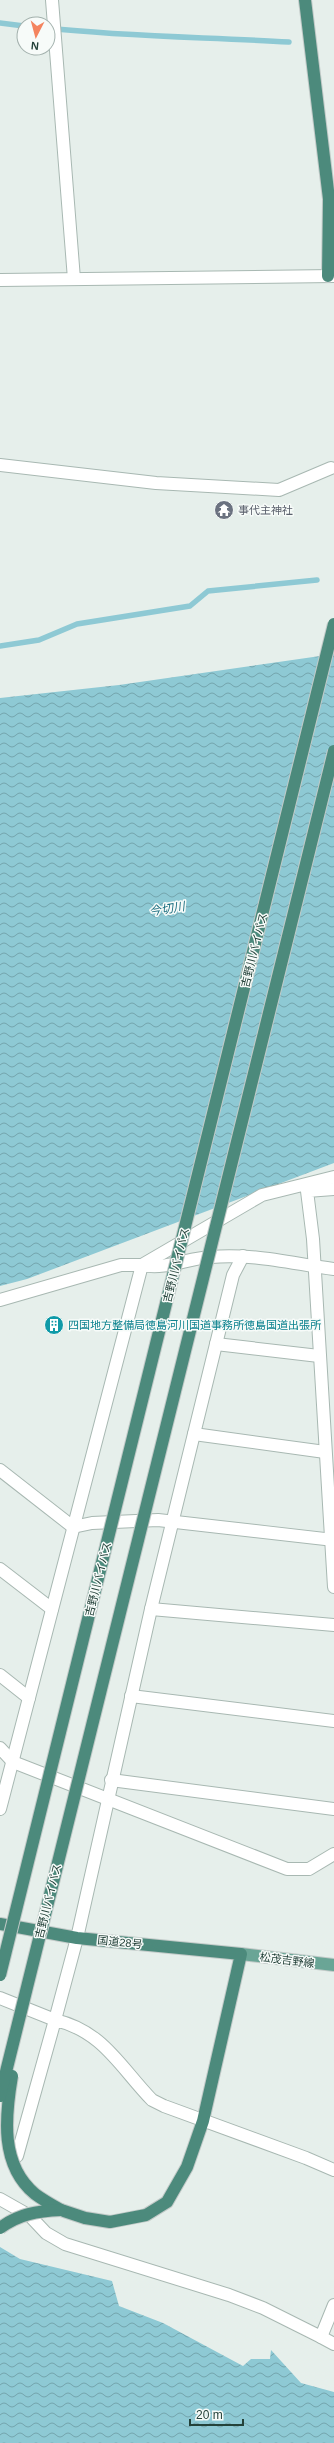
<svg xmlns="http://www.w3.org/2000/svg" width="334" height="2443" viewBox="0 0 334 2443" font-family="Arial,'Noto Sans JP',sans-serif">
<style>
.water{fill:url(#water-waves)}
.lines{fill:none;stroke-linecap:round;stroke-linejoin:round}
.stream{stroke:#8ec9d4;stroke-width:5.5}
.minor-casing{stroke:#a8b8b2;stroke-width:14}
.primary-casing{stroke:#c2cac8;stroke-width:14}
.trunk-casing{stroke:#c2cac8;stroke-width:14}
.minor{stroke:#fff;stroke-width:12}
.primary{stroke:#6aa596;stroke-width:12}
.trunk{stroke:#4c8a7c;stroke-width:12}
.trunk-bridge-casing{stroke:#c2cac8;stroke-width:14;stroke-linecap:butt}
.trunk-bridge{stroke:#4c8a7c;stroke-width:12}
.labels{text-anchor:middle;stroke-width:3;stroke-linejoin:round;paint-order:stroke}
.worship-label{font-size:11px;fill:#5b616d;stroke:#f7fbf9;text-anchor:start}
.street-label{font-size:11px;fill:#24423a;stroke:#f7fbf9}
.culture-label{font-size:11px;fill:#0d838f;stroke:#f7fbf9;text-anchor:start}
.water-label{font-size:12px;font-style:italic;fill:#1c6f80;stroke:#f7fbf9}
</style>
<defs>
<pattern id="water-waves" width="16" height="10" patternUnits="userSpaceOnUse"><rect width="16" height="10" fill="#8ec9d4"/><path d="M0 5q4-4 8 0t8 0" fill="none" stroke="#74a5ad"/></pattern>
</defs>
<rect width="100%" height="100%" fill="#e6efeb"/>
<!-- water -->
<g class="water">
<path d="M 334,654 L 334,1163 L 27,1279 L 0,1286 L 0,698 L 119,685 Z"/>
<path d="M 0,2247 L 20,2259 L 112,2281 L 119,2306 L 163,2323 L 243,2366 L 251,2359 L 270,2359 L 271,2350 L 301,2383 L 334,2392 L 334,2443 L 0,2443 Z"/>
</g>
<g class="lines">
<!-- stream -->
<g class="stream">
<path d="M 0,23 L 24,26"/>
<path d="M 48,28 C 128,37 208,37 289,42"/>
<path d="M 0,646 L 39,640 L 77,624 L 190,606 L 208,591 L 317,580"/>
</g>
<defs>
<g id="minor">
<path d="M 52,0 L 74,279"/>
<path d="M 0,280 L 334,276"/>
<path d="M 0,465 L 156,483 L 279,490 L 331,468"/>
<path d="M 334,1189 L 307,1191 L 313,1239 L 334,1587"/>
<path d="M 0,1300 L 121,1265 L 142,1265 L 262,1195 L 334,1177"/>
<path d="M 216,1344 L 319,1356"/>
<path d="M 194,1434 L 325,1452"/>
<path d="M 0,1470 L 73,1527"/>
<path d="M 73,1527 L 92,1523 L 158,1520 L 334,1540"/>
<path d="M 0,1569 L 52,1609"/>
<path d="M 151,1609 L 334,1625"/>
<path d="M 0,1675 L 29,1698"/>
<path d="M 131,1696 L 334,1721"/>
<path d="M 0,1748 L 13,1762 L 287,1869 L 309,1869 L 334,1854"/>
<path d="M 111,1780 L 334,1809"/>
<path d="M 0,1809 L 142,1265 C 167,1270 187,1258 211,1257 C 252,1253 294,1264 334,1269"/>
<path d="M 0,1998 L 55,2020 L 77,1938 L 151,1609 L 233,1275 L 243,1256"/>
<path d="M 17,2156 L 55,2020 C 103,2031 120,2067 152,2100 L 164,2106 L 306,2158 L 334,2170"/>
<path d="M 0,2199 L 30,2216 L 46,2233 L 65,2244 L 229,2295 L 263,2308 L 321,2337 L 334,2305"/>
<path d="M 321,2337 L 334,2344"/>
</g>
<path id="primary" d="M 241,1954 L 334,1965"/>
<g id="trunk">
<path d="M 305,0 L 329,199 L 328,276"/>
<path d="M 0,1924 L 77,1938 L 241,1954 L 203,2121 L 187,2167 L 167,2202 L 146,2215 L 110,2222 L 85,2218 L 61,2210"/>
</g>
</defs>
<!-- minor casing -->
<use href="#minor" class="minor-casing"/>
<!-- primary casing -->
<use href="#primary" class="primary-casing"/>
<!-- trunk casing -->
<use href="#trunk" class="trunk-casing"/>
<!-- minor -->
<use href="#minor" class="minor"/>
<!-- primary -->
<use href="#primary" class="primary"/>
<!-- trunk -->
<use href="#trunk" class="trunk"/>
<defs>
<g id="trunk-bridge">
<path d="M 0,1975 L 334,624"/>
<path d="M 12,2076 C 5,2117 0,2165 35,2194 C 43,2200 52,2205 61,2210"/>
<path d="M 0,2096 L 334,751"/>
<path d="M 0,2228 C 19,2214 37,2211 61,2210"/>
</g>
</defs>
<!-- trunk-bridge casing -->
<use href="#trunk-bridge" class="trunk-bridge-casing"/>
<!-- trunk-bridge -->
<use href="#trunk-bridge" class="trunk-bridge"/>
</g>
<!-- icons -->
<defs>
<symbol id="temple-disc" viewBox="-11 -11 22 22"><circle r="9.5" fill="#6b7280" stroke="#f7fbf9"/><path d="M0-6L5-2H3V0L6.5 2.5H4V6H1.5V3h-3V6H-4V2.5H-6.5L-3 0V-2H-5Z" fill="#fff"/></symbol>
<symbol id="building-disc" viewBox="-11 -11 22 22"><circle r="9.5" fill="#0f9aa8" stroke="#f7fbf9"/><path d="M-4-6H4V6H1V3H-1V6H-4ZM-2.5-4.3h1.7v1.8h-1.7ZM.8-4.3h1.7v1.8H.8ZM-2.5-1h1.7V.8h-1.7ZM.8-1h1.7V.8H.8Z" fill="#fff"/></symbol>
</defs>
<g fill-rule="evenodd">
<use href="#temple-disc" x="213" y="499" width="22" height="22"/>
<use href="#building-disc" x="43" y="1314" width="22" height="22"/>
</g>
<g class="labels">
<!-- worship labels -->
<g class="worship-label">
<text x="238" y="514">事代主神社</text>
</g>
<!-- street labels -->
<g class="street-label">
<text transform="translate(254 950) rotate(-76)" y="4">吉野川バイパス</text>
<text transform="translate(176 1265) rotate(-76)" y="4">吉野川バイパス</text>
<text transform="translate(98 1579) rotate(-76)" y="4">吉野川バイパス</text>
<text transform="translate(48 1901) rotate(-76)" y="4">吉野川バイパス</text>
<text transform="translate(120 1942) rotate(6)" y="4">国道28号</text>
<text transform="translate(287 1960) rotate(7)" y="4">松茂吉野線</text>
</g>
<!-- culture labels -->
<g class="culture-label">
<text x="68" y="1329">四国地方整備局徳島河川国道事務所徳島国道出張所</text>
</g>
<!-- water labels -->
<g class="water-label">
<text transform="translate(167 909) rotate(-9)" y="4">今切川</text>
</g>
</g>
<!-- north arrow -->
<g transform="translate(36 36) rotate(186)"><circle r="19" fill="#f7fbf9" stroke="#a3b1ad"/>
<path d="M0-3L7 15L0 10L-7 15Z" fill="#f4845f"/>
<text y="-6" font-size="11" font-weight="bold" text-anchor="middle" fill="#24423a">N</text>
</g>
<!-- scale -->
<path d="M190 2419v6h53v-6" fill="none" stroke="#24423a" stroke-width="2"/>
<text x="196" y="2419" font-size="12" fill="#24423a" stroke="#f7fbf9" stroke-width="3" paint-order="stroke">20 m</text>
</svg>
